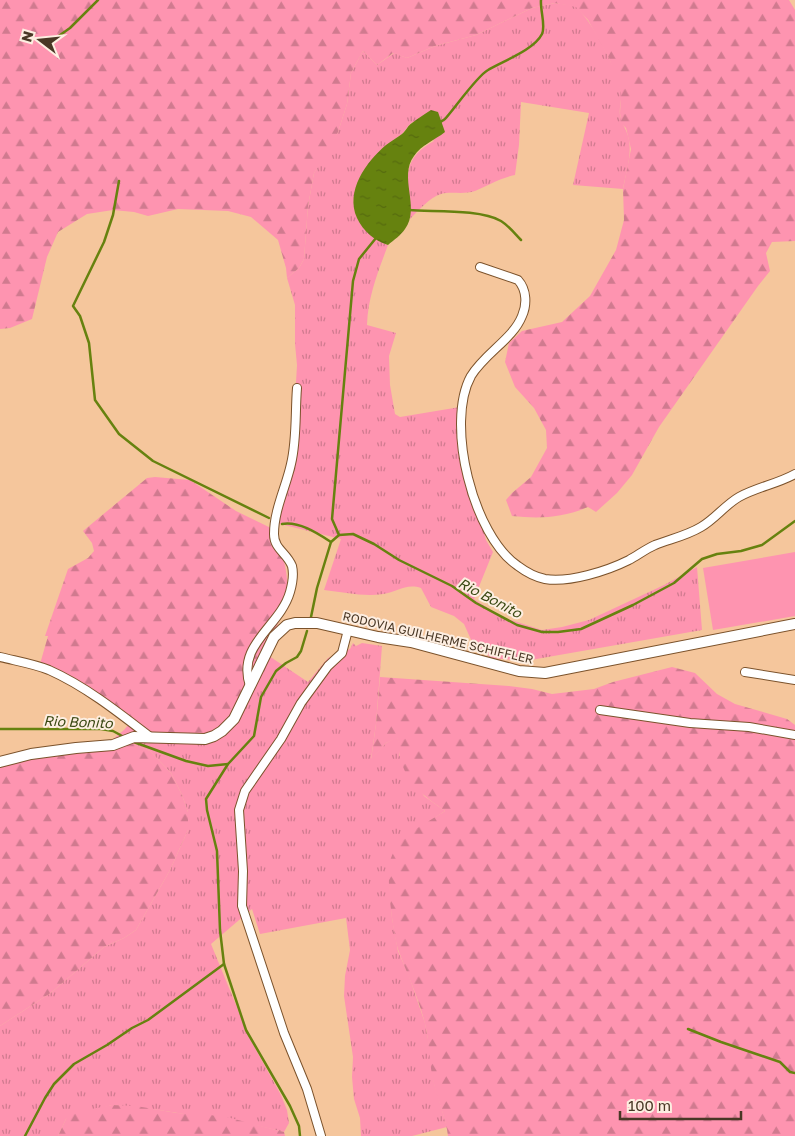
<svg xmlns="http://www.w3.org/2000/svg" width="795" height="1136" viewBox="0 0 795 1136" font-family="'Golos Text',sans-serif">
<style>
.grass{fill:url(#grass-tufts)}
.forest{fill:url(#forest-firs)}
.pitch{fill:#fe94b0}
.water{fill:url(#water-ripples)}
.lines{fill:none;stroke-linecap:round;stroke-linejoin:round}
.stream{stroke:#66820f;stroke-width:2.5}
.minor-casing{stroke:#7b522b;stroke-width:10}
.tertiary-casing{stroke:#7b522b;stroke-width:12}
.minor{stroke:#fff;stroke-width:8}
.tertiary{stroke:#fff;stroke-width:10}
.labels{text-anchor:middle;stroke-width:4;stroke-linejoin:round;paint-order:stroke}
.street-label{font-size:12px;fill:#493725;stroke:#fdeee1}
.water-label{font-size:14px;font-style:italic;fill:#394812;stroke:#fdeee1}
</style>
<defs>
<pattern id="grass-tufts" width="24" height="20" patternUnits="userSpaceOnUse" patternTransform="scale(1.25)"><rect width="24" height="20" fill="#fe94b0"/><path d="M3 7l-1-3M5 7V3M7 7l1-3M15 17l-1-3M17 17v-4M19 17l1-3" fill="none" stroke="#d07a8f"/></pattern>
<pattern id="forest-firs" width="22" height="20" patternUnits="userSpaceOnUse" patternTransform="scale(1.25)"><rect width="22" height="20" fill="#fe94b0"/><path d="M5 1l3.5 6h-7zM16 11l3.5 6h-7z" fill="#d07a8f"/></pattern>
<pattern id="water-ripples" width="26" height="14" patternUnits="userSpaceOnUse" patternTransform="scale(1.25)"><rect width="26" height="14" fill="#66820f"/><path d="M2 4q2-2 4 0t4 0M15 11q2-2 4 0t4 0" fill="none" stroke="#566b0e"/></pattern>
</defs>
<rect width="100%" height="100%" fill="#f5c69c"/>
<!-- grass -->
<g class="grass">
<path d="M 555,3 L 576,6 C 595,27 615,64 621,92 C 622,99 619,107 620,115 C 621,123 626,128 628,136 C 633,153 626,172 623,189 L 573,185 L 589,113 L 521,102 L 519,145 L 515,175 C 500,178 489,185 475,191 C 463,195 451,191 441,194 C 429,198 419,210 410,219 C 410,183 397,161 434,141 L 413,122 L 411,123 L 402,134 L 381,150 L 369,164 L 383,243 L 388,245 C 378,272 368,296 367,325 L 396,333 L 389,356 L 390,385 L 395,414 L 400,417 L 460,407 L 465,458 L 486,540 L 493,552 L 474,599 L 502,617 L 542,630 L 562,627 L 589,620 L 664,585 L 697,567 L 702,630 L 525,661 L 492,658 L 484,653 L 472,642 L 464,624 L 454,616 L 431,607 L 421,588 C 406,583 397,592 383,594 C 364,597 343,592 324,590 L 341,539 L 276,523 L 288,464 L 294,417 L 297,365 L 295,344 L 295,305 L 287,278 L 299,268 L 304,259 L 308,206 L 314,173 L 338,132 L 347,104 L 351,73 L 363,51 L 377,65 L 394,53 L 407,58 L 435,46 L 476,35 L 532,8 Z"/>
<path d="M 353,643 L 356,646 L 362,643 L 382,646 L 376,724 L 371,759 L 386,743 L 397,737 L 399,742 L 399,755 L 424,796 L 445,811 L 422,826 L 389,879 L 392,918 L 398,951 L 409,976 L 425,1023 L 430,1050 L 434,1083 L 447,1127 L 412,1136 L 361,1136 L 360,1118 L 354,1099 L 352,1077 L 353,1057 L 344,996 L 345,976 L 350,950 L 346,918 L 260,934 L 252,909 L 211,944 L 250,1039 L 281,1095 L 287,1110 L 289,1123 L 284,1132 L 255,1125 L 152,1109 L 112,1105 L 66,1119 L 58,1136 L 0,1136 L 0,1026 L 52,992 L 104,947 L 124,938 L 136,930 L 170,870 L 188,830 L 188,812 L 182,795 L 171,773 L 150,751 L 129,742 L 263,652 L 308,682 L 328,658 L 350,649 Z"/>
</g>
<!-- forest -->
<g class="forest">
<path d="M 0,0 L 789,0 L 795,10 L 795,241 L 772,242 L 766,253 L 770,271 L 758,286 L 659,427 L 632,475 L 617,493 L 596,512 L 588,507 C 562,518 539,519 512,516 L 506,500 L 512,493 L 531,477 L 547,448 L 546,430 L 534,408 L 515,387 L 505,362 L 509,343 L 522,331 L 562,322 L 590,296 L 616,250 L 624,220 L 623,189 L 631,149 L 626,128 L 621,123 L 620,113 L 621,93 L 609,58 L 588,20 L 576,7 L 555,3 L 532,8 L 476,35 L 435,46 L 407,58 L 393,53 L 377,65 L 363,51 L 351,73 L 347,104 L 338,132 L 329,150 L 314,173 L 308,206 L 304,259 L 299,268 L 287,278 L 286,268 L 278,240 L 251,217 L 228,211 L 178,209 L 148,216 L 134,212 L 113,210 L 87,214 L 58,232 L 47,257 L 32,319 L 10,328 L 0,329 Z"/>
<path d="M 155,477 L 190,480 L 236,511 L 273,529 C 285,558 290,577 286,608 L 229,719 L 210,732 L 160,734 L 129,742 L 150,751 L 171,773 L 182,795 L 188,812 L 188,830 L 170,870 L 136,930 L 124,938 L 104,947 L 52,992 L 0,1026 L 0,762 L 112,740 L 124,730 L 129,724 L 40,664 L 48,636 L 45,636 L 68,569 L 88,558 L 94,551 L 92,543 L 83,531 L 141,483 L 147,478 Z"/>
<path d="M 672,667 L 695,673 L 717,694 L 735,704 L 787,719 L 795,725 L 795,1136 L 448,1136 C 446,1118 438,1102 434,1084 C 429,1065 430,1044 425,1024 C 419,999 408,976 399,952 C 393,935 386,879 390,861 C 391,857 394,851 396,847 C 403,834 432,820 445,811 C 423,795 407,785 400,757 C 398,750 400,744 397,738 L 386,743 L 371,760 L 376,724 L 380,677 L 509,686 L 532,689 L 552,694 L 594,689 L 613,682 Z"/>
<path d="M 112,1105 L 136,1106 L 177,1113 L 223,1116 L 284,1132 L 285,1136 L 58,1136 L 66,1119 L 72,1113 Z"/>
</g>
<!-- pitch -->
<path class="pitch" d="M 795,552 L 795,616 L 713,630 L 703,568 Z"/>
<!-- water -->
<path class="water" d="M 431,110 L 438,112 L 445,132 C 435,140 421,145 414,156 C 398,177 421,208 405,229 C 401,235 394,240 388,245 C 375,241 363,231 357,218 C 345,191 366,162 386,145 C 391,141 397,138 402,134 C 406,131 408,125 412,123 C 418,118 425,114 431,110 Z"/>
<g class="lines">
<!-- stream -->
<g class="stream">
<path d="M 53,40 L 70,28 L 98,0"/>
<path d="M 439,123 L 445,119 C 455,108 477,76 488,70 C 503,61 534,50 542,34 C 546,26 540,10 541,0"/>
<path d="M 119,181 L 113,215 L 104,242 L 73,306 L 80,316 L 89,343 L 95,400 L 119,434 L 153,461 L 269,518"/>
<path d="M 409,210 C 434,212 480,209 501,221 C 509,226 515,234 521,240"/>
<path d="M 282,524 C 299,521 317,533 331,542"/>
<path d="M 339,535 L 332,519 L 353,281 L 359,259 L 376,238"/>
<path d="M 311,617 L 317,588 L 331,542 L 339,535 L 353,534 L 374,544 L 399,560 L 452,586 L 476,603 L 517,625 L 542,632 L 558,632 L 581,629 L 633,605 L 674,583 L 702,559 L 717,554 L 741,551 L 762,545 L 795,521"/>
<path d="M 0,729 L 101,729 L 113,731 L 124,737"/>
<path d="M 131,741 L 186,761 L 208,766 L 228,764"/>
<path d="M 688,1029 L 721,1042 L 780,1062 L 790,1072 L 795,1073"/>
<path d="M 25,1136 L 45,1098 L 54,1084 L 74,1064 L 107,1045 L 132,1028 L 148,1020 L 224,964"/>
<path d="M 300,1136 L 299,1126 L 290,1106 L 246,1030 L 224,964 L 220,930 L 217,851 L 207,810 L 206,799 L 228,764 L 254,736 L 261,697 L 276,671 L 286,663 L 297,657 L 301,651 L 307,631"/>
</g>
<defs>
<g id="minor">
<path d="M 480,267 L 518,280 C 527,290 527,305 522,316 C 513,339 485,353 471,376 C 445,423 473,536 518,566 C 526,572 535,577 545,579 C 569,583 607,571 629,560 C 638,555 646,549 655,545 C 670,539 686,536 701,527 C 715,519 725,505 739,497 C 757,487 777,484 795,474"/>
<path d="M 0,657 C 16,661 34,664 49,670 C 85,686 118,712 149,736"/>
<path d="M 745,672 L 795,680"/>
<path d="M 250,686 C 236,644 280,627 290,592 C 292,585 294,574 292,566 C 287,553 274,549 274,534 C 274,510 286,487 291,464 C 297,439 295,413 297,388"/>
<path d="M 600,710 L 690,723 L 749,727 L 795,735"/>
<path d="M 321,1136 L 307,1089 L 284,1033 L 242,906 L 243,871 L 239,810 L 245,791 L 281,739 L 301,703 L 328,666 L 342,653 L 348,630"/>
</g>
<path id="tertiary" d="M 0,762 L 31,754 L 76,748 L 113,745 L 134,737 L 205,739 L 214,736 L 222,731 L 234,719 L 274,637 L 287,625 L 295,623 L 317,623 L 378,637 L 411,642 L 519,671 L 545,673 L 795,624"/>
</defs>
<!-- minor casing -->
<use href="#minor" class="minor-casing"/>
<!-- tertiary casing -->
<use href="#tertiary" class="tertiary-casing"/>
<!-- minor -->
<use href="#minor" class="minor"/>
<!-- tertiary -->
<use href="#tertiary" class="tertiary"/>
</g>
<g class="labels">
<!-- street labels -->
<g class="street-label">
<text transform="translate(438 638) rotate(13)" y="4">RODOVIA GUILHERME SCHIFFLER</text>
</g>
<!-- water labels -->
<g class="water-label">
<text transform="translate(490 598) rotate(28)" y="5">Rio Bonito</text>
<text transform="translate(78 722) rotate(2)" y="5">Rio Bonito</text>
</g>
</g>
<!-- north arrow -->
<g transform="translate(40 40) rotate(286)" stroke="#fdeee1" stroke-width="4" paint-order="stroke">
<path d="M0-4L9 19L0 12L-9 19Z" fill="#493725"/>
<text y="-8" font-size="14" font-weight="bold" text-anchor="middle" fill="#493725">N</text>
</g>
<!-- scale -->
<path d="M620 1111v8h121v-8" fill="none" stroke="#493725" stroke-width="2.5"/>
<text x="628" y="1111" font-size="15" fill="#493725" stroke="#fdeee1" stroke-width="4" paint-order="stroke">100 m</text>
</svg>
